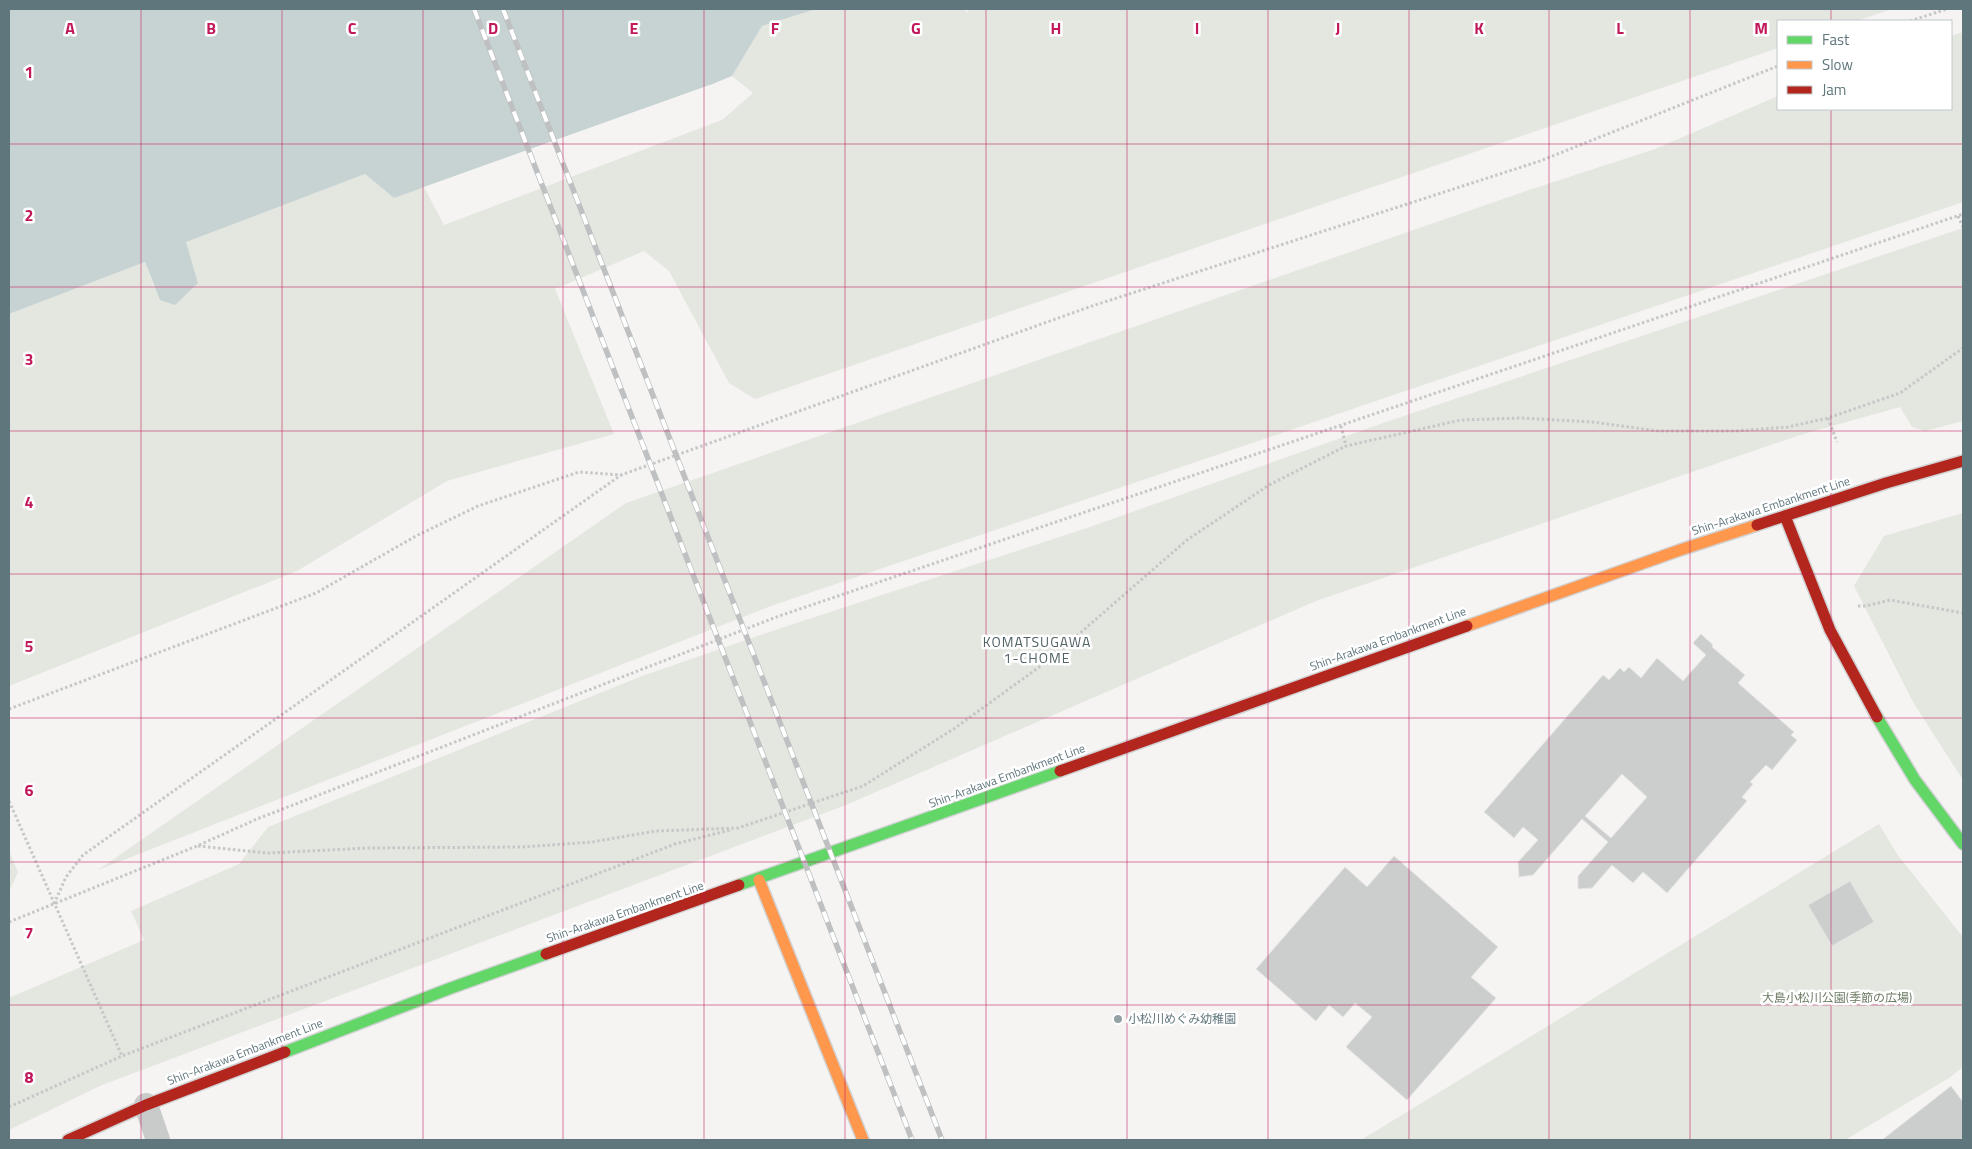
<svg xmlns="http://www.w3.org/2000/svg" width="1972" height="1149" viewBox="0 0 1972 1149" font-family="'Titillium Web','Noto Sans JP',sans-serif">
<style>
.green{fill:#e4e6e0}
.water{fill:#c7d3d3}
.pier{fill:#f5f4f3}
.building{fill:#cccece;stroke:#e4e4e3;fill-rule:evenodd}
.lines{fill:none;stroke-linecap:round;stroke-linejoin:round}
.fast-casing{stroke:#d1d2d3;stroke-width:14}
.slow-casing{stroke:#d1d2d3;stroke-width:14}
.jam-casing{stroke:#d1d2d3;stroke-width:14}
.path{stroke:#c6c8c8;stroke-width:3;stroke-dasharray:2.5 2.5;stroke-linecap:butt}
.lane{stroke:#c9caca;stroke-width:24}
.fast{stroke:#63d668;stroke-width:11}
.slow{stroke:#ff974d;stroke-width:11}
.jam{stroke:#b3261e;stroke-width:11}
.rail-casing{stroke:#bec0c1;stroke-width:5.5}
.rail{stroke:#fff;stroke-width:4;stroke-dasharray:11;stroke-linecap:butt}
.grid{fill:none;stroke:#c2185b;stroke-width:1;stroke-opacity:0.55}
.poi-dot{fill:#94a2a6;stroke:#fff;stroke-width:2}
.labels{text-anchor:middle;stroke-width:5;stroke-linejoin:round;paint-order:stroke}
.street-label{font-size:12px;fill:#60767d;stroke:#fff}
.park-label{font-size:12px;fill:#6c7a63;stroke:#fff}
.poi-label{font-size:12px;fill:#60767d;stroke:#fff;text-anchor:start}
.neighbourhood-label{font-size:14px;letter-spacing:1px;fill:#526368;stroke:#fff}
.grid-label{font-size:16px;text-anchor:middle;font-weight:bold;fill:#c2185b;stroke:#fff;stroke-width:5;stroke-linejoin:round;paint-order:stroke}
</style>
<rect width="100%" height="100%" fill="#f5f4f3"/>
<!-- green -->
<g class="green">
<path d="M 816,9 L 963,9 L 967,12 L 971,9 L 1892,9 L 1856,21 L 1778,21 L 1778,48 L 755,399 L 729,383 L 669,271 L 644,251 L 555,289 L 614,434 L 447,481 L 297,571 L 9,686 L 9,314 L 145,262 L 154,287 L 198,283 L 185,242 L 365,174 L 394,198 L 424,187 L 444,225 L 722,120 L 753,93 L 732,76 L 762,26 Z"/>
<path d="M 1963,32 L 1963,202 L 771,606 L 98,870 L 626,503 L 1532,189 L 1655,149 L 1778,96 L 1778,109 L 1951,109 L 1951,36 Z"/>
<path d="M 1963,228 L 1963,421 L 1925,431 L 1912,427 L 1900,407 L 1800,435 L 1316,601 L 846,805 L 102,1085 L 9,1130 L 9,994 L 11,997 L 144,940 L 131,911 L 239,864 L 268,827 L 642,676 L 778,629 L 1087,528 L 1386,422 Z"/>
<path d="M 1963,513 L 1963,780 L 1913,702 L 1854,586 L 1884,536 Z"/>
<path d="M 1879,824 L 1897,854 L 1963,937 L 1963,1067 L 1949,1078 L 1845,1140 L 1361,1140 Z"/>
<path d="M 9,851 L 18,872 L 9,892 Z"/>
</g>
<!-- water -->
<path class="water" d="M 9,9 L 816,9 L 762,26 L 732,76 L 710,85 L 394,198 L 365,174 L 186,242 L 198,283 L 175,305 L 160,300 L 145,262 L 9,314 Z"/>
<!-- pier -->
<path class="pier" d="M 710,85 L 711,87 L 426,190 L 424,187 Z"/>
<!-- building -->
<g class="building">
<path d="M 1701,634 L 1713,645 L 1712,647 L 1745,675 L 1738,683 L 1794,732 L 1791,735 L 1797,740 L 1772,770 L 1766,765 L 1750,782 L 1753,784 L 1742,797 L 1747,801 L 1667,893 L 1643,872 L 1633,883 L 1612,865 L 1592,888 L 1578,889 L 1578,876 L 1608,842 L 1582,819 L 1533,875 L 1519,877 L 1518,862 L 1538,840 L 1523,827 L 1514,838 L 1484,812 L 1603,675 L 1609,680 L 1620,668 L 1624,672 L 1629,667 L 1641,678 L 1657,658 L 1683,681 L 1706,655 L 1693,643 ZM 1622,774 L 1647,797 L 1611,838 L 1585,816 Z"/>
<path d="M 1394,856 L 1498,947 L 1471,977 L 1496,998 L 1407,1100 L 1346,1047 L 1372,1017 L 1355,1003 L 1343,1017 L 1329,1005 L 1316,1021 L 1256,969 L 1345,867 L 1367,887 Z"/>
<path d="M 1850,881 L 1874,922 L 1832,946 L 1808,905 Z"/>
<path d="M 1951,1086 L 1963,1102 L 1963,1140 L 1882,1140 Z"/>
</g>
<g class="lines">
<defs>
<g id="fast">
<path d="M 1877,717 L 1915,780 L 1963,844"/>
<path d="M 739,885 L 1060,771"/>
<path d="M 285,1052 L 451,988 L 546,954"/>
</g>
<g id="slow">
<path d="M 1467,626 L 1680,550 L 1757,525"/>
<path d="M 759,880 L 863,1140"/>
</g>
<g id="jam">
<path d="M 1785,516 L 1830,630 L 1877,717"/>
<path d="M 1757,525 L 1886,483 L 1963,461"/>
<path d="M 1060,771 L 1467,626"/>
<path d="M 546,954 L 739,885"/>
<path d="M 68,1140 L 146,1105 L 285,1052"/>
</g>
</defs>
<!-- fast casing -->
<use href="#fast" class="fast-casing"/>
<!-- slow casing -->
<use href="#slow" class="slow-casing"/>
<!-- jam casing -->
<use href="#jam" class="jam-casing"/>
<!-- path -->
<g class="path">
<path d="M 1910,21 L 1947,9"/>
<path d="M 1958,216 L 1963,227"/>
<path d="M 1828,418 L 1837,442"/>
<path d="M 1341,426 L 1346,446"/>
<path d="M 1858,606 L 1866,606 L 1890,600 L 1963,613"/>
<path d="M 9,709 L 316,593 L 416,536 L 478,506 L 579,472 L 621,475 L 1089,307 L 1540,161 L 1778,66"/>
<path d="M 9,801 L 122,1056"/>
<path d="M 198,846 L 268,853 L 370,848 L 523,847 L 592,842 L 656,831 L 738,828 L 863,786 L 955,728 L 1049,660 L 1187,540 L 1269,485 L 1346,446 L 1461,420 L 1521,418 L 1592,422 L 1659,431 L 1735,431 L 1788,427 L 1828,418 L 1900,393 L 1963,348"/>
<path d="M 54,904 L 66,877 L 83,855 L 621,475"/>
<path d="M 9,922 L 197,846 L 257,819 L 779,616 L 1963,214"/>
<path d="M 9,1107 L 122,1056 L 675,844 L 730,830"/>
</g>
<!-- lane -->
<path class="lane" d="M 146,1105 L 158,1140"/>
<!-- fast -->
<use href="#fast" class="fast"/>
<!-- slow -->
<use href="#slow" class="slow"/>
<!-- jam -->
<use href="#jam" class="jam"/>
<defs>
<g id="rail">
<path d="M 474,9 L 912,1140"/>
<path d="M 503,9 L 942,1140"/>
</g>
</defs>
<!-- rail casing -->
<use href="#rail" class="rail-casing"/>
<!-- rail -->
<use href="#rail" class="rail"/>
</g>
<!-- grid -->
<path class="grid" d="M 141,9 L 141,1140M 282,9 L 282,1140M 423,9 L 423,1140M 563,9 L 563,1140M 704,9 L 704,1140M 845,9 L 845,1140M 986,9 L 986,1140M 1127,9 L 1127,1140M 1268,9 L 1268,1140M 1409,9 L 1409,1140M 1549,9 L 1549,1140M 1690,9 L 1690,1140M 1831,9 L 1831,21M 1831,109 L 1831,1140M 9,144 L 1963,144M 9,287 L 1963,287M 9,431 L 1963,431M 9,574 L 1963,574M 9,718 L 1963,718M 9,862 L 1963,862M 9,1005 L 1963,1005"/>
<!-- markers -->
<circle class="poi-dot" cx="1118" cy="1019" r="5"/>
<g class="labels">
<!-- street labels -->
<g class="street-label">
<text transform="translate(1771 506) rotate(-18)" y="4">Shin-Arakawa Embankment Line</text>
<text transform="translate(1388 639) rotate(-20)" y="4">Shin-Arakawa Embankment Line</text>
<text transform="translate(1007 776) rotate(-20)" y="4">Shin-Arakawa Embankment Line</text>
<text transform="translate(625 912) rotate(-19)" y="4">Shin-Arakawa Embankment Line</text>
<text transform="translate(245 1052) rotate(-21)" y="4">Shin-Arakawa Embankment Line</text>
</g>
<!-- park labels -->
<g class="park-label">
<text x="1837" y="1002">大島小松川公園(季節の広場)</text>
</g>
<!-- poi labels -->
<g class="poi-label">
<text x="1128" y="1023">小松川めぐみ幼稚園</text>
</g>
<!-- neighbourhood labels -->
<g class="neighbourhood-label">
<text x="1037" y="647">KOMATSUGAWA<tspan x="1037" dy="16">1-CHOME</tspan></text>
</g>
</g>
<g class="grid-label">
<text x="70" y="34">A</text>
<text x="211" y="34">B</text>
<text x="352" y="34">C</text>
<text x="493" y="34">D</text>
<text x="634" y="34">E</text>
<text x="775" y="34">F</text>
<text x="916" y="34">G</text>
<text x="1056" y="34">H</text>
<text x="1197" y="34">I</text>
<text x="1338" y="34">J</text>
<text x="1479" y="34">K</text>
<text x="1620" y="34">L</text>
<text x="1761" y="34">M</text>
<text x="29" y="78">1</text>
<text x="29" y="221">2</text>
<text x="29" y="365">3</text>
<text x="29" y="508">4</text>
<text x="29" y="652">5</text>
<text x="29" y="796">6</text>
<text x="29" y="939">7</text>
<text x="29" y="1083">8</text>
</g>
<!-- border -->
<rect width="1972" height="1149" fill="none" stroke="#60767d" stroke-width="20"/>
<!-- legend -->
<rect x="1777" y="20" width="175" height="90" fill="#ffffff" stroke="#bfc8cb"/>
<rect x="1787" y="36" width="25" height="8" fill="#63d668" stroke="#bfc8cb"/>
<text x="1822" y="45" font-size="15" fill="#60767d">Fast</text>
<rect x="1787" y="61" width="25" height="8" fill="#ff974d" stroke="#bfc8cb"/>
<text x="1822" y="70" font-size="15" fill="#60767d">Slow</text>
<rect x="1787" y="86" width="25" height="8" fill="#b3261e" stroke="#bfc8cb"/>
<text x="1822" y="95" font-size="15" fill="#60767d">Jam</text>
</svg>
